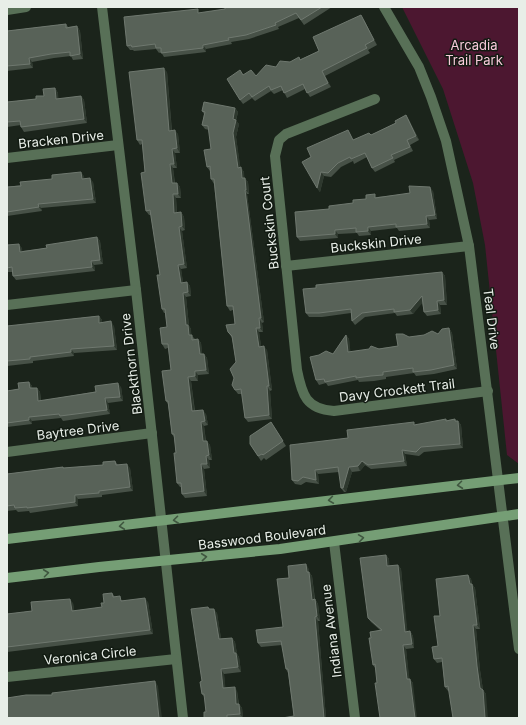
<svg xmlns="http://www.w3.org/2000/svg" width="526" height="725" viewBox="0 0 526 725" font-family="Inter,sans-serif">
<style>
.green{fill:#4c1730}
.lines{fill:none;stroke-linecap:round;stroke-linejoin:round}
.street{stroke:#587057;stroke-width:10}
.secondary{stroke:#759e75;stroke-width:10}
.wall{fill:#475147}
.shaded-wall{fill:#2e382e}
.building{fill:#586258;stroke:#6f786f}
.oneway{stroke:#3f563f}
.labels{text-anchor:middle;stroke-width:3;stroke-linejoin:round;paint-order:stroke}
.park-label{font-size:13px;fill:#f7c9d9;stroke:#121b12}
.street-label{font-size:13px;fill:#e8eee8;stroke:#121b12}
</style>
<rect width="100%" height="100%" fill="#1b241b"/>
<!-- green -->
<path class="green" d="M 402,7 L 519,7 L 519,464 L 507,455 L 485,245 L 473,183 L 443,89 Z"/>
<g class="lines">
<!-- street -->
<g class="street">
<path d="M 102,7 L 136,290 L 183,718"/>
<path d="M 384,7 L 419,67 L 431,97 L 446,141 L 469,246 L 519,649"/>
<path d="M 7,10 L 26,7"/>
<path d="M 375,99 L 286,134 L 279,140 L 275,156 L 297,370 C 302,395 306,409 334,411 L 488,391"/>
<path d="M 7,158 L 118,145"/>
<path d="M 286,266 L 469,246"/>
<path d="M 7,305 L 136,290"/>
<path d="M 7,452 L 152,433"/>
<path d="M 334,542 L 355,718"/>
<path d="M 7,677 L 176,659"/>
</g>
<!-- secondary -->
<g class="secondary">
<path d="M 7,539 L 519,478"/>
<path d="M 7,578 L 99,567 L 280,549 L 519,514"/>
</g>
</g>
<!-- wall -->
<g class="wall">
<path d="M 225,7 L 332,7 L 304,25 L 299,18 L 278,27 L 279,29 L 249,39 L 231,42 L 232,44 L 206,49 L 206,52 L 164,57 L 161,52 L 159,53 L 156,49 L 134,51 L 133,50 L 130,50 L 127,46 L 201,13 L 225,9 Z"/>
<path d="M 364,20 L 377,45 L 368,50 L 370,53 L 325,76 L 331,87 L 310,97 L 305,89 L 287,98 L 283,90 L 274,94 L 271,91 L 255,101 L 252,98 L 243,104 L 240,100 L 240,70 L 243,75 L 256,76 L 276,67 L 290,62 L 301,59 L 319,51 Z"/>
<path d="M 66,24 L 68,27 L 77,26 L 80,31 L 83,59 L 73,60 L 71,56 L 54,58 L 32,62 L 33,68 L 7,71 L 7,31 Z"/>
<path d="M 167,72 L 172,131 L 178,134 L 180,153 L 175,153 L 177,168 L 173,168 L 175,183 L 177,183 L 180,187 L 181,198 L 176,198 L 177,213 L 181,212 L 184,217 L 185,230 L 182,231 L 187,268 L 181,269 L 183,283 L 187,282 L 190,286 L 191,296 L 186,297 L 189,326 L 191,329 L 191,335 L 195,339 L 198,339 L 201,343 L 202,354 L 204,354 L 207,358 L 209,374 L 198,375 L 198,381 L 191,381 L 195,411 L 206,414 L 208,425 L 204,426 L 206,441 L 210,445 L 212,460 L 209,460 L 210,468 L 204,469 L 207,496 L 185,498 L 182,494 L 181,487 L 180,487 L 177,483 L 176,453 L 174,437 L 172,434 L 168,404 L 166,401 L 171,370 L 168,348 L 165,349 L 162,344 L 167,327 L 165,313 L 164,313 L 162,309 L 160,275 L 151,215 L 149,215 L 146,211 L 145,172 L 142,144 L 140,145 L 137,140 Z"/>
<path d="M 55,88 L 58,93 L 58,99 L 81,96 L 84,100 L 87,123 L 24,132 L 21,127 L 21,125 L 7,127 L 7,102 L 36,99 L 44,96 Z"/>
<path d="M 235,108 L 238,112 L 236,121 L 239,124 L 236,137 L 240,167 L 244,172 L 244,178 L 248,182 L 249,194 L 247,194 L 264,322 L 262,323 L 263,332 L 259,332 L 261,347 L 267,350 L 272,390 L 270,391 L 272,419 L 248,422 L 245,418 L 242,394 L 238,394 L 235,390 L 234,378 L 236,362 L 232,338 L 228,332 L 235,324 L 233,310 L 230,311 L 227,306 L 214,184 L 211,179 L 211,171 L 210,171 L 207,167 L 211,149 L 209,130 L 205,129 L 202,125 L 204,114 L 202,111 Z"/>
<path d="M 406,115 L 409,120 L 419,140 L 410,145 L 413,151 L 394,160 L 395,162 L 375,172 L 372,168 L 367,157 L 354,164 L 353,161 L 341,167 L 331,177 L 324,176 L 320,192 L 317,188 L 311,157 L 348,130 L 353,140 L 371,135 L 396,123 Z"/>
<path d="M 84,176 L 84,179 L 93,182 L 96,203 L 41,208 L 42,211 L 7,216 L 7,187 Z"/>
<path d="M 433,191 L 437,219 L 429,220 L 430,228 L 399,231 L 397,228 L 371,231 L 371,235 L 359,236 L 357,233 L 338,234 L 338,238 L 300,241 L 297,237 L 329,209 L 377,197 Z"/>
<path d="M 97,237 L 100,241 L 103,264 L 94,265 L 95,271 L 16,280 L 13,276 L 12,272 L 7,272 L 7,245 L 22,248 L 22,251 L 47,248 Z"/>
<path d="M 442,272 L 445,276 L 447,305 L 440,305 L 441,314 L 427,316 L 424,312 L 422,302 L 413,314 L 397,316 L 395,313 L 365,317 L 355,325 L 352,321 L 351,313 L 322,317 L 309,317 L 306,313 L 316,288 Z"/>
<path d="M 99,316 L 102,320 L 102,323 L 114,326 L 117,350 L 74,353 L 74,356 L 33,361 L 33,363 L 7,366 L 7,326 Z"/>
<path d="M 449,328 L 452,333 L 457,369 L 434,374 L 416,376 L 414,373 L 386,377 L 386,379 L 374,381 L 359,382 L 358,380 L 328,386 L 326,383 L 319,385 L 316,380 L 346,335 L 349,339 L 350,352 L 398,346 L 409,337 L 438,334 Z"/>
<path d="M 29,382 L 32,386 L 32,388 L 37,388 L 40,392 L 41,401 L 121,387 L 123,401 L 108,403 L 110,414 L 63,421 L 61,418 L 32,421 L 32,424 L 7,427 L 7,391 L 19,389 Z"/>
<path d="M 455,419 L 456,421 L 458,421 L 461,425 L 463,448 L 424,452 L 419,456 L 405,454 L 407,466 L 371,469 L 365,465 L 360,471 L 352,472 L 346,492 L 344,492 L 341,488 L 339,472 L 318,474 L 319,484 L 306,482 L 301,485 L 295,484 L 292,480 L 348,438 L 416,425 Z"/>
<path d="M 271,422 L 286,446 L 266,460 L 264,458 L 261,461 L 250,444 Z"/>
<path d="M 115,461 L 118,465 L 130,468 L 133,491 L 102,495 L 102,497 L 78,499 L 78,506 L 30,513 L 29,511 L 18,512 L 16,510 L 7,511 L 7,474 L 63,467 L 64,468 L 103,465 Z"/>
<path d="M 386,555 L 389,559 L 389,566 L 398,565 L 401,569 L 407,632 L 410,631 L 413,636 L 414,648 L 406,649 L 409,679 L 413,683 L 377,683 L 376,669 L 373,665 L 371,638 L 380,630 L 371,622 L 368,618 Z"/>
<path d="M 309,569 L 309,572 L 312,576 L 315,599 L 318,604 L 320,621 L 318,621 L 326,718 L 282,718 L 294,716 L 288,673 L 286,669 L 282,645 L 261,647 L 258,643 L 283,627 L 289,578 Z"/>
<path d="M 468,575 L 471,579 L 472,584 L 475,588 L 480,629 L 476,629 L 480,670 L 483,690 L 486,694 L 448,691 L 445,687 L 442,662 L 437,663 L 434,659 L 438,646 L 440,616 Z"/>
<path d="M 112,593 L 115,597 L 123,601 L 148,602 L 153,634 L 7,652 L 7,614 L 32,611 L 73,603 L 74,611 L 102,607 L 104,603 Z"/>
<path d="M 210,609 L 217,613 L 221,639 L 232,638 L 235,642 L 237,654 L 239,657 L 241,672 L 224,674 L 225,688 L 237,691 L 239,704 L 242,708 L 243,718 L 204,718 L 206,712 L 205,698 L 202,694 L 202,681 Z"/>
</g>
<!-- shaded-wall -->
<g class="shaded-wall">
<path d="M 361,15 L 364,20 L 377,45 L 374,40 Z"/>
<path d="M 77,26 L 80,31 L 83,59 L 80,54 Z"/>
<path d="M 203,45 L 206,49 L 206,52 L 203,48 Z"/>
<path d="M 29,58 L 32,62 L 33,68 L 30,64 Z"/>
<path d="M 164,68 L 167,72 L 172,135 L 169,131 Z"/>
<path d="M 322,71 L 325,76 L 331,87 L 328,83 Z"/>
<path d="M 55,88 L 58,93 L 59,103 L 56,99 Z"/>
<path d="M 81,96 L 84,100 L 87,123 L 84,119 Z"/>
<path d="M 235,108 L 238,112 L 236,120 L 239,124 L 236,137 L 241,171 L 241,167 L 244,172 L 245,183 L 242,178 L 238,168 L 233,133 L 233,119 Z"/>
<path d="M 406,115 L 409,120 L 419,140 L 416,136 Z"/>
<path d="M 175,130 L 178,134 L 180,153 L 177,148 Z"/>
<path d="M 172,149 L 175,153 L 177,168 L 174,164 Z"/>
<path d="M 170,164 L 173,168 L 175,187 L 172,183 Z"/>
<path d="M 81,172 L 84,176 L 85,183 L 82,179 Z"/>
<path d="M 321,172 L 324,176 L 320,192 L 317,188 Z"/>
<path d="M 90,178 L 93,182 L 96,203 L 93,199 Z"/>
<path d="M 245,178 L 248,182 L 249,194 L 246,190 Z"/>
<path d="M 177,183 L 180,187 L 181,198 L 178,194 Z"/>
<path d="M 430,187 L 433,191 L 437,219 L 435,215 Z"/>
<path d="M 245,190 L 247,194 L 264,322 L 261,318 Z"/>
<path d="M 173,194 L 176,198 L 177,217 L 174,213 Z"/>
<path d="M 38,204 L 41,208 L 42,211 L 39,207 Z"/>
<path d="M 181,212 L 184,217 L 185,230 L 182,226 Z"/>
<path d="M 426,216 L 429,220 L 430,228 L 427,224 Z"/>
<path d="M 179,227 L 182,231 L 187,268 L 184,264 Z"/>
<path d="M 368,227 L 371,231 L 371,235 L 368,231 Z"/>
<path d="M 335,230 L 338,234 L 338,238 L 335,234 Z"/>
<path d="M 97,237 L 100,241 L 103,264 L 100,260 Z"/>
<path d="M 19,244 L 22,248 L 23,256 L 20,252 Z"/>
<path d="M 91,261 L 94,265 L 95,271 L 92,267 Z"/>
<path d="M 178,265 L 181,269 L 184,287 L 181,283 Z"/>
<path d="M 442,272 L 445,276 L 447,305 L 444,300 Z"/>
<path d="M 187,282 L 190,286 L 191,296 L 188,292 Z"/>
<path d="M 183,293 L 186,297 L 189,326 L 191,329 L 192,340 L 189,335 L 186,325 Z"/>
<path d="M 422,296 L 425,300 L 413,314 L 410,310 Z"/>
<path d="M 437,301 L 440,305 L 441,314 L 438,310 Z"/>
<path d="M 99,316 L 102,320 L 102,327 L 99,323 Z"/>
<path d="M 259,318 L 262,323 L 263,332 L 260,328 Z"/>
<path d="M 111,321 L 114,326 L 117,350 L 114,346 Z"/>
<path d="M 256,328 L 259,332 L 262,351 L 259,347 Z"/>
<path d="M 449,328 L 452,333 L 457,369 L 454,365 Z"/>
<path d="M 346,335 L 349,339 L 351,356 L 348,352 Z"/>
<path d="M 198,339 L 201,343 L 203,359 L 200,354 Z"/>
<path d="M 264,346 L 267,350 L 272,390 L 269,386 Z"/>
<path d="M 71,349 L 74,353 L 74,356 L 71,352 Z"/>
<path d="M 204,354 L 207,358 L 209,374 L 206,370 Z"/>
<path d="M 195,371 L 198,375 L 198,381 L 195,376 Z"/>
<path d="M 188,377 L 191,381 L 195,416 L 192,411 Z"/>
<path d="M 29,382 L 32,386 L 33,393 L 30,388 Z"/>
<path d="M 118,383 L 121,387 L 123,401 L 120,397 Z"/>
<path d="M 267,386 L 270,391 L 272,419 L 269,415 Z"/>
<path d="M 37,388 L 40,392 L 41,406 L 38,401 Z"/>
<path d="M 105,398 L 108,403 L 110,414 L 107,410 Z"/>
<path d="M 203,410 L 206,414 L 208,425 L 205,421 Z"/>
<path d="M 29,417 L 32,421 L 32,424 L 29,420 Z"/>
<path d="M 455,419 L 458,424 L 458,421 L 461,425 L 463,448 L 460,444 Z"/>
<path d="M 201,422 L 204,426 L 206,446 L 203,441 Z"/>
<path d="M 207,441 L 210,445 L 212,460 L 209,455 Z"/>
<path d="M 402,450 L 405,454 L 407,466 L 404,461 Z"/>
<path d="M 206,456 L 209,460 L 210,468 L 207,464 Z"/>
<path d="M 362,461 L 365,465 L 360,471 L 358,466 Z"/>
<path d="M 127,464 L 130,468 L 133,491 L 130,487 Z"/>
<path d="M 201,464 L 204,469 L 207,496 L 204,491 Z"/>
<path d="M 349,467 L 352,472 L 346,492 L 343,488 Z"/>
<path d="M 315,470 L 318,474 L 319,484 L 316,480 Z"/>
<path d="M 75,495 L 78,499 L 78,506 L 75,502 Z"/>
<path d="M 386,555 L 389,559 L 390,570 L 387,566 Z"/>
<path d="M 306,564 L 309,569 L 309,572 L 312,576 L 315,604 L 312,600 Z"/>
<path d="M 398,565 L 401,569 L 408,636 L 405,632 Z"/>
<path d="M 468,575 L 471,579 L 472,584 L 475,588 L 480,629 L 477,625 Z"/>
<path d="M 145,598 L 148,602 L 153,634 L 150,630 Z"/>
<path d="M 70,599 L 73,603 L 75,615 L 72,611 Z"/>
<path d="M 315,599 L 318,604 L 320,621 L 317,616 Z"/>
<path d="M 214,609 L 217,613 L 222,644 L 219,639 Z"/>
<path d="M 315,617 L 318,621 L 326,718 L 324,718 Z"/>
<path d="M 473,625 L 476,629 L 480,670 L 483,690 L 486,694 L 488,718 L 485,718 L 477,666 Z"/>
<path d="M 410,631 L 413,636 L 414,648 L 412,644 Z"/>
<path d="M 232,638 L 235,642 L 237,654 L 239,657 L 241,672 L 238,667 L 234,653 Z"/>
<path d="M 403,645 L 406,649 L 410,683 L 407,679 Z"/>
<path d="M 221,669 L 224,674 L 226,692 L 223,688 Z"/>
<path d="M 410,679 L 413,683 L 417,718 L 415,718 Z"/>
<path d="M 155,681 L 158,686 L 162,718 L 159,718 Z"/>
<path d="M 235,687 L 237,691 L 239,708 L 236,704 Z"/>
<path d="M 239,704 L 242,708 L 243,718 L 240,714 Z"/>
</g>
<!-- building -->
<g class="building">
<path d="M 225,7 L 322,7 L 301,20 L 296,13 L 275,23 L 276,25 L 246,35 L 228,38 L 229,40 L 203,45 L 203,48 L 161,53 L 161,48 L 156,48 L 155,44 L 132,47 L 131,45 L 127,46 L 124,17 L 198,9 L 198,13 L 225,9 Z"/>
<path d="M 361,15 L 374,40 L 365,45 L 367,48 L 322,71 L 328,83 L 307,93 L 303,84 L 284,93 L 281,86 L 271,90 L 269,86 L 252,97 L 249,93 L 240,100 L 227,79 L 240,70 L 243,75 L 251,70 L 256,76 L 266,65 L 276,67 L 280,61 L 290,62 L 299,57 L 300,60 L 319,51 L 313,37 Z"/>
<path d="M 66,24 L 66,28 L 77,26 L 80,54 L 70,56 L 70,52 L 51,54 L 29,58 L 30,64 L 7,66 L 7,31 Z"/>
<path d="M 164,68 L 169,131 L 175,130 L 177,148 L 172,149 L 174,164 L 170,164 L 172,183 L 177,183 L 178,194 L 173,194 L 174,213 L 181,212 L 182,226 L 179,227 L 184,264 L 178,265 L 181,283 L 187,282 L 188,292 L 183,293 L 186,325 L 188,325 L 189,335 L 192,335 L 192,340 L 198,339 L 200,354 L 204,354 L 206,370 L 195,371 L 195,376 L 188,377 L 192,411 L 203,410 L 205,421 L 201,422 L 203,441 L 207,441 L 209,455 L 206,456 L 207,464 L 201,464 L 204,491 L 182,494 L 181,483 L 177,483 L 174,453 L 176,453 L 174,434 L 172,434 L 168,401 L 166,401 L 162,371 L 171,370 L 168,344 L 162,344 L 160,328 L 167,327 L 165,309 L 162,309 L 157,275 L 160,275 L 150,210 L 146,211 L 141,173 L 145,172 L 142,140 L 137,140 L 129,72 Z"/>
<path d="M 55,88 L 56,99 L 81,96 L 84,119 L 21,127 L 20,121 L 7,122 L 7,102 L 36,99 L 36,96 L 44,96 L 43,89 Z"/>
<path d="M 204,102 L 235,108 L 233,119 L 236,120 L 233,133 L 238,168 L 241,167 L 242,178 L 245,178 L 246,190 L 245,190 L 261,318 L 259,318 L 260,328 L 256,328 L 259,347 L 264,346 L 269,386 L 267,386 L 269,415 L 245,418 L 241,389 L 235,390 L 232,385 L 234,378 L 230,369 L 236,362 L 232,336 L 228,332 L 226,325 L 235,324 L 233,306 L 227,306 L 214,179 L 211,179 L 210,166 L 207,167 L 204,150 L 211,149 L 208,126 L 202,125 L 205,112 L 202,111 Z"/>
<path d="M 406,115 L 416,136 L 407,140 L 410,147 L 391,155 L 393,158 L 372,168 L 365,153 L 351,159 L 350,157 L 338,163 L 328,173 L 321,172 L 317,188 L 302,162 L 311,157 L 307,148 L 348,130 L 353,140 L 369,133 L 371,135 L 396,123 L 395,121 Z"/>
<path d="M 81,172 L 82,179 L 90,178 L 93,199 L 38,204 L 39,207 L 7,212 L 7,187 L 21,186 L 20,182 L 52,179 L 52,175 Z"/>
<path d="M 409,186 L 430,187 L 435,215 L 426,216 L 427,224 L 396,227 L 396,224 L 368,227 L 368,231 L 356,232 L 356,228 L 335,230 L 335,234 L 297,237 L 295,212 L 329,209 L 329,206 L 353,203 L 353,200 L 366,199 L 366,195 L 375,194 L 375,198 L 410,193 Z"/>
<path d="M 97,237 L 100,260 L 91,261 L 92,267 L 13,276 L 12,267 L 7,268 L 7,245 L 19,244 L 20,252 L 47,248 L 46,245 Z"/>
<path d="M 442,272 L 444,300 L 437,301 L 438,310 L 424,312 L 422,296 L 410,310 L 394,312 L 394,309 L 362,313 L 352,321 L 351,309 L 319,313 L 306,313 L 303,289 L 316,288 L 316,285 Z"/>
<path d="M 99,316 L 99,323 L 111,321 L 114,346 L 71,349 L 71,352 L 30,357 L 30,359 L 7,361 L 7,326 Z"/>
<path d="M 449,328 L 454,365 L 431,370 L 413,372 L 413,368 L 383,372 L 383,375 L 371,376 L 356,378 L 356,376 L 325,382 L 324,379 L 316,380 L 310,357 L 319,355 L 326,351 L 333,354 L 346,335 L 348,352 L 369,349 L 371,346 L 379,349 L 398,346 L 396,334 L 403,334 L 409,337 L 424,335 L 432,331 L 438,334 L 442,329 Z"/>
<path d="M 29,382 L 30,388 L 37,388 L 38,401 L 96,392 L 95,386 L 118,383 L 120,397 L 105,398 L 107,410 L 60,416 L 59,414 L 29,417 L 29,420 L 7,423 L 7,391 L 19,389 L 18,383 Z"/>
<path d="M 446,419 L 446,421 L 455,419 L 455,421 L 458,421 L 460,444 L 421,447 L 416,452 L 402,450 L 404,461 L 368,465 L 362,461 L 358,466 L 349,467 L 343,488 L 341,488 L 338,467 L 315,470 L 316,480 L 303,477 L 298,481 L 292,480 L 290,445 L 348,438 L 347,430 L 414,422 L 414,425 Z"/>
<path d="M 271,422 L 283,441 L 263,455 L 262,454 L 258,456 L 250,444 L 250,436 Z"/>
<path d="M 115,461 L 116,465 L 127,464 L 130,487 L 99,491 L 99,493 L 75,495 L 75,502 L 27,508 L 27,507 L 15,508 L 14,505 L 7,506 L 7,474 L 63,467 L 63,468 L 103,465 L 103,462 Z"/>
<path d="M 386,555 L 387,566 L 398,565 L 405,632 L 410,631 L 412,644 L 403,645 L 407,679 L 410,679 L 415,718 L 380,718 L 375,683 L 377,683 L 375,664 L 373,665 L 369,638 L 371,638 L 370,632 L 382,630 L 368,618 L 360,558 Z"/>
<path d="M 306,564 L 307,572 L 309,572 L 312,600 L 315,599 L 317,616 L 315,617 L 324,718 L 282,718 L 294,716 L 288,669 L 286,669 L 281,641 L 258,643 L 256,630 L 283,627 L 277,579 L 289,578 L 288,566 Z"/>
<path d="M 468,575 L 470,584 L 472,584 L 477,625 L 473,625 L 477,666 L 480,688 L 483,690 L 485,718 L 453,718 L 448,686 L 445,687 L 442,658 L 434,659 L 432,647 L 438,646 L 434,616 L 440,616 L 436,579 Z"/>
<path d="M 112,593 L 113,597 L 120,596 L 121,601 L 145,598 L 150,630 L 7,647 L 7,614 L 32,611 L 31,602 L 70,599 L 72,611 L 102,607 L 101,603 L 104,603 L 103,594 Z"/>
<path d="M 208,607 L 209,609 L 214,609 L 219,639 L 232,638 L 234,653 L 236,653 L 238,667 L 221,669 L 223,688 L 235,687 L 236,704 L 239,704 L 240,714 L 227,715 L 227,718 L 204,718 L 204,712 L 206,712 L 204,694 L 202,694 L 200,682 L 202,681 L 191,609 Z"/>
<path d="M 155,681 L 159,718 L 7,718 L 7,698 L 26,695 L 52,695 L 52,693 Z"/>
</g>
<!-- one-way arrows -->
<defs><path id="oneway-chevron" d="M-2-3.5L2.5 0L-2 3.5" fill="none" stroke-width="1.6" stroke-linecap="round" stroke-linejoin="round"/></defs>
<g class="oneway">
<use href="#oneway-chevron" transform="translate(460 485) rotate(173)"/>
<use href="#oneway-chevron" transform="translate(331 500) rotate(172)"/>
<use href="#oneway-chevron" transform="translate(176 520) rotate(173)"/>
<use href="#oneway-chevron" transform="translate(122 526) rotate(173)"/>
<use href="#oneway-chevron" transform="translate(361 538) rotate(-8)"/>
<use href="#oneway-chevron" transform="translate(204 557) rotate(-6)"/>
<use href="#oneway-chevron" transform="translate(46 573) rotate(-7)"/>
</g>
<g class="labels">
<!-- park labels -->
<g class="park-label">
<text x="474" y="50">Arcadia<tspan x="474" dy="15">Trail Park</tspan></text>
</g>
<!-- street labels -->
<g class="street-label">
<text transform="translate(61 139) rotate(-6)" y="5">Bracken Drive</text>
<text transform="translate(269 223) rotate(-96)" y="5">Buckskin Court</text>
<text transform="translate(376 243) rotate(-6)" y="5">Buckskin Drive</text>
<text transform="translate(492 319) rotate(83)" y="5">Teal Drive</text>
<text transform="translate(131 364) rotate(-97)" y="5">Blackthorn Drive</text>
<text transform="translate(397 390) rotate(-7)" y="5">Davy Crockett Trail</text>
<text transform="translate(78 430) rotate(-7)" y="5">Baytree Drive</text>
<text transform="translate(262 537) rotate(-7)" y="5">Basswood Boulevard</text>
<text transform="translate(331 631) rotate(-97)" y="5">Indiana Avenue</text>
<text transform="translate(90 655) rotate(-6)" y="5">Veronica Circle</text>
</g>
</g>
<!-- border -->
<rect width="526" height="725" fill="none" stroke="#e8eee8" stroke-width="16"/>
</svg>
